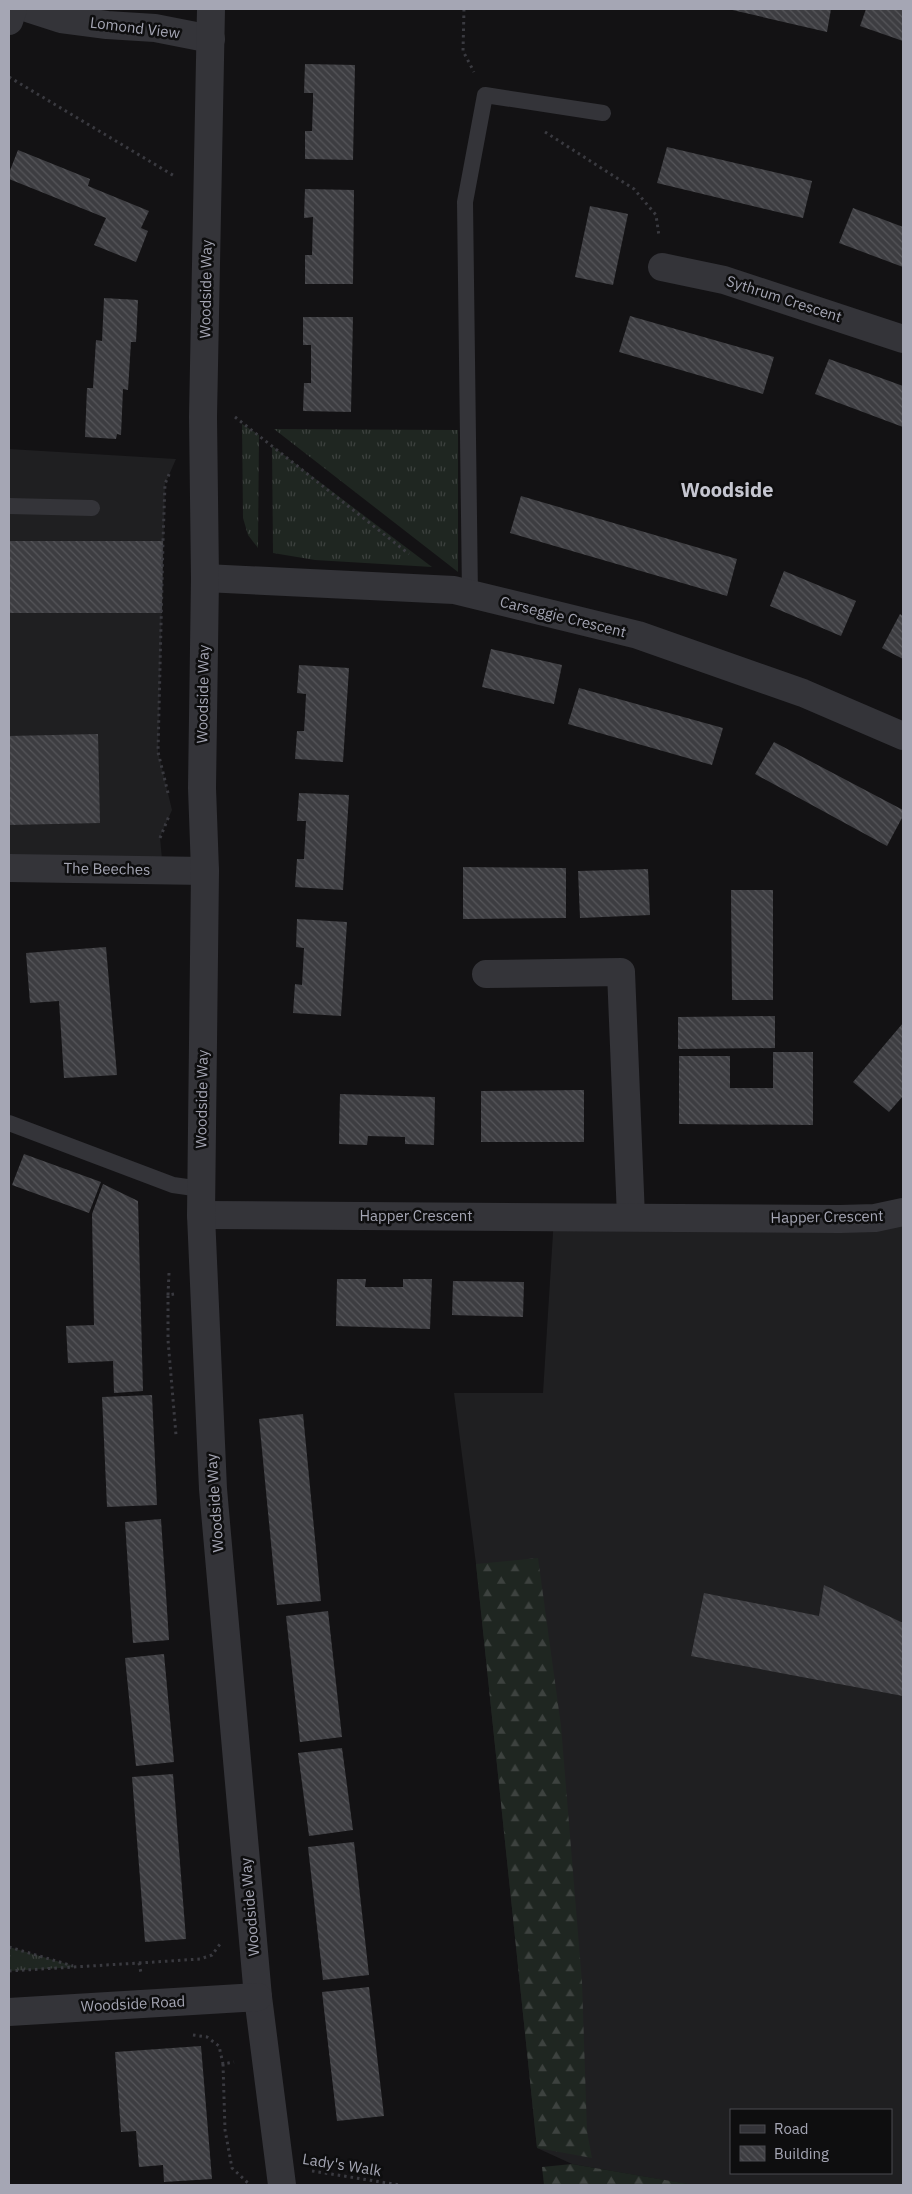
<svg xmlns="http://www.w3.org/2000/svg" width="912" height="2194" viewBox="0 0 912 2194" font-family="'IBM Plex Sans',sans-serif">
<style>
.built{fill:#1f1f21;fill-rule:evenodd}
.grass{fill:url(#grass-tufts)}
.forest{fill:url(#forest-firs)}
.building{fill:url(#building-back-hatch)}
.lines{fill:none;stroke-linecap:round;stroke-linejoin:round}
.path{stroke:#3a3a40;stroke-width:3;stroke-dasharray:2.5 4;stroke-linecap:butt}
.service{stroke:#343439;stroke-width:16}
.minor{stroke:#343439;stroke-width:28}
.tertiary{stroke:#343439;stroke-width:28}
.labels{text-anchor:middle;stroke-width:5;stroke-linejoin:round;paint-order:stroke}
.street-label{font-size:15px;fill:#a5a6b4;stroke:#0e0e0f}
.district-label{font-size:20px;font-weight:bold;fill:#c5c6d0;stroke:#0e0e0f}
</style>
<defs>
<pattern id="grass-tufts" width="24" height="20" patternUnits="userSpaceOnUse" patternTransform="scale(1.25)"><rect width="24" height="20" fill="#1f2621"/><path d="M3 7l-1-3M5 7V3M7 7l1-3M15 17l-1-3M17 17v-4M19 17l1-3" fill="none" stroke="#3d423f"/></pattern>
<pattern id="forest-firs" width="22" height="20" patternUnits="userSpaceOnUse" patternTransform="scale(1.25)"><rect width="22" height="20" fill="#1f2621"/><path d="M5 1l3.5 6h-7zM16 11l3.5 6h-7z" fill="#3d423f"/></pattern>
<pattern id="building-back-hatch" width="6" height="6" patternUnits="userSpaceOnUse" patternTransform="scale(1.25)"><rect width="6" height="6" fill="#3d3d41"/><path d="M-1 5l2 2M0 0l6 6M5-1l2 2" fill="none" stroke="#56565a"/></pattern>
</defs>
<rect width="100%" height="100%" fill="#131214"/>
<!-- built -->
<g class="built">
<path d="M 9,449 L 176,459 L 165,484 L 158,752 L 172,810 L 160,837 L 163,870 L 9,868 Z"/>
<path d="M 903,1212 L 903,2185 L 692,2185 L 572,2164 L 537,2148 L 476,1564 L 454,1393 L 543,1393 L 554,1217 ZM 731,2110 L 891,2110 L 891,2173 L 731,2173 Z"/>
</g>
<!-- grass -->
<g class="grass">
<path d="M 242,424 L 259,435 L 258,548 L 248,535 L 243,518 Z"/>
<path d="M 274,429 L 458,430 L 458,572 Z"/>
<path d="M 272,446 L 432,567 L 315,560 L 273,553 Z"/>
<path d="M 9,1947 L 77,1967 L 9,1971 Z"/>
</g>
<!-- forest -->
<g class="forest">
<path d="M 538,1558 L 561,1726 L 582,1982 L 587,2131 L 592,2158 L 537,2148 L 476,1564 Z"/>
<path d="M 572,2164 L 694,2185 L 544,2185 L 542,2167 Z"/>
</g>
<!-- building -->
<g class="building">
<path d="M 728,9 L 831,9 L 827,32 Z"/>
<path d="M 866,9 L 903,9 L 903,41 L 860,26 Z"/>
<path d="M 305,64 L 355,65 L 353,160 L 305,159 L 305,131 L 312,131 L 313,102 L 313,93 L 304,93 Z"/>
<path d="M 667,147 L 812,181 L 803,218 L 657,183 Z"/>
<path d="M 18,150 L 90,179 L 88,186 L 149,211 L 141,228 L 148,231 L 136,262 L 94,245 L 106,218 L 9,179 L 9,173 Z"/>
<path d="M 305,189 L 354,190 L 353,284 L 305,284 L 305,255 L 312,255 L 313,217 L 304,218 Z"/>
<path d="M 590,206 L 628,214 L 613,285 L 575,277 Z"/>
<path d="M 853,208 L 903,227 L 903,267 L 839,243 Z"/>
<path d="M 104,298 L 138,300 L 136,342 L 131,342 L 128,390 L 123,389 L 121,435 L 117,434 L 116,439 L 85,437 L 87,388 L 93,388 L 96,340 L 102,341 Z"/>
<path d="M 630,316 L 774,357 L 763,394 L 619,352 Z"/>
<path d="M 303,317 L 353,317 L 351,412 L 303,411 L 304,383 L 311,383 L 311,345 L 303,345 Z"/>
<path d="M 829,359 L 903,386 L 903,427 L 815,394 Z"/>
<path d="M 521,496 L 737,559 L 727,596 L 510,533 Z"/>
<path d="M 9,541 L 163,541 L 162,613 L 9,613 Z"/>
<path d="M 784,571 L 856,601 L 841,636 L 770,606 Z"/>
<path d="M 900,614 L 903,616 L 903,659 L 882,648 Z"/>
<path d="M 491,649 L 562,665 L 554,704 L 482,687 Z"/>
<path d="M 299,665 L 349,668 L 343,762 L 295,759 L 297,731 L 304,731 L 305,715 L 306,694 L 297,693 Z"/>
<path d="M 579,688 L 723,728 L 712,765 L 568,724 Z"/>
<path d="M 98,734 L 100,823 L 9,825 L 9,736 Z"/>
<path d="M 774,742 L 903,810 L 903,816 L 887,846 L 755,774 Z"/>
<path d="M 299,793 L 349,795 L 343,890 L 295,887 L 297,859 L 304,859 L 306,821 L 297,821 Z"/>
<path d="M 463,867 L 566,868 L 566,918 L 463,919 Z"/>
<path d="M 648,869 L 650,915 L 580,918 L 578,871 Z"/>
<path d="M 731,890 L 773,890 L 773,1000 L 732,1000 Z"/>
<path d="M 297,919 L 347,922 L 341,1016 L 293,1013 L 295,984 L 302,985 L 304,948 L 296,947 Z"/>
<path d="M 106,947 L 117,1075 L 64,1078 L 59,1001 L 30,1003 L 26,953 Z"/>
<path d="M 775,1016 L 775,1048 L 678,1049 L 678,1017 Z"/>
<path d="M 903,1023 L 903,1096 L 889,1112 L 853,1082 Z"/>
<path d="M 773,1052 L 813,1052 L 813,1125 L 679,1124 L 679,1056 L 730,1056 L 730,1088 L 773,1088 Z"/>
<path d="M 584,1090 L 584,1142 L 481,1142 L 481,1091 Z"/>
<path d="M 340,1094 L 435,1097 L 434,1145 L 405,1144 L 405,1137 L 368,1136 L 367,1145 L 339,1144 Z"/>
<path d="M 24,1154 L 101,1182 L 89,1213 L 12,1185 Z"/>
<path d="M 103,1184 L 138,1201 L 143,1391 L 114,1393 L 113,1361 L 68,1363 L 66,1326 L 94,1325 L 92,1214 Z"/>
<path d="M 337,1279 L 366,1279 L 365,1287 L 403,1287 L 403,1279 L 432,1279 L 430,1329 L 336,1326 Z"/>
<path d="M 453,1281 L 524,1282 L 523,1317 L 452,1315 Z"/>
<path d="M 152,1395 L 157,1505 L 107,1507 L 102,1397 Z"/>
<path d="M 303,1414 L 321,1601 L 277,1605 L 259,1419 Z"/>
<path d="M 161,1519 L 169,1640 L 133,1643 L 125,1522 Z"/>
<path d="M 824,1585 L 903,1623 L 903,1696 L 691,1656 L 704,1593 L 819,1616 Z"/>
<path d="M 328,1611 L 342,1737 L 300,1742 L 286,1616 Z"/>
<path d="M 164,1654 L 174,1762 L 136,1766 L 125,1658 Z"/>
<path d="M 342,1748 L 353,1830 L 309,1836 L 298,1753 Z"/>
<path d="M 173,1774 L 186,1939 L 145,1942 L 132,1777 Z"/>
<path d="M 354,1842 L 369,1975 L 323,1980 L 308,1847 Z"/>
<path d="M 369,1987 L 384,2116 L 337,2121 L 322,1992 Z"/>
<path d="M 201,2046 L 212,2179 L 164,2182 L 163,2165 L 139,2167 L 136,2131 L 121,2132 L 115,2052 Z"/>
</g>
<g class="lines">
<!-- path -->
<g class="path">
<path d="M 464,9 L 463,51 L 474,72"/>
<path d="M 9,77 L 176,177"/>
<path d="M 545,132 L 634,189 L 656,215 L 659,236"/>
<path d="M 235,417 L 409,554"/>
<path d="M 168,793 L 158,752 L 163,541 L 165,484 L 170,472"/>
<path d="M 160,838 L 169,816"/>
<path d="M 174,1294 L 168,1295 L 168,1340 L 176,1435"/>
<path d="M 168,1295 L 169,1273"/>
<path d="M 9,1947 L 73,1966"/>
<path d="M 139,1963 L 200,1959 L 212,1955 L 220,1944"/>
<path d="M 9,1971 L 139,1963 L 141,1973"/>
<path d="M 193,2035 L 207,2037 L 219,2046 L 223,2064 L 234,2062"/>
<path d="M 223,2064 L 225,2130 L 232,2168 L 248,2183"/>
<path d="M 312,2171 L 400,2185"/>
</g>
<!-- service -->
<g class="service">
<path d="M 9,506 L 92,508"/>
<path d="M 470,595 L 465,202 L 485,95 L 603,113"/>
<path d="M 9,1123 L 173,1185 L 201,1189"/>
</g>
<!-- minor -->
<g class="minor">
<path d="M 30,9 L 61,19 L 107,25 L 155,28 L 211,39"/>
<path d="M 9,21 L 13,9"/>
<path d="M 662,267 L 724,280 L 903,339"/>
<path d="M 205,578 L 454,590 L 638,635 L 803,693 L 903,736"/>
<path d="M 9,868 L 205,871"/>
<path d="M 486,974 L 621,972 L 631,1217"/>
<path d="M 201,1215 L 840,1219 L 875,1218 L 903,1212"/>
</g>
<!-- tertiary -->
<g class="tertiary">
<path d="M 211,9 L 203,417 L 205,578 L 202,788 L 205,871 L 201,1215 L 213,1489 L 258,1997 L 282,2185"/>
<path d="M 9,2012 L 258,1997"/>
</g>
</g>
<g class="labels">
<!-- street labels -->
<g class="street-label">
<text transform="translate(135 28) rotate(7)" y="5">Lomond View</text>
<text transform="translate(206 289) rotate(-89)" y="5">Woodside Way</text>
<text transform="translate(784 299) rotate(18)" y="5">Sythrum Crescent</text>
<text transform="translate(563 617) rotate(14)" y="5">Carseggie Crescent</text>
<text transform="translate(203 694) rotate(-89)" y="5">Woodside Way</text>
<text transform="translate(107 869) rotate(1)" y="5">The Beeches</text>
<text transform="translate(202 1099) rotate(-89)" y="5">Woodside Way</text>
<text x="416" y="1221">Happer Crescent</text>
<text transform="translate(827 1217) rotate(-1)" y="5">Happer Crescent</text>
<text transform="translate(215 1503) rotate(-94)" y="5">Woodside Way</text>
<text transform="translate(250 1907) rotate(-95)" y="5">Woodside Way</text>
<text transform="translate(133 2004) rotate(-3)" y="5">Woodside Road</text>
<text transform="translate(342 2165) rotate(9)" y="5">Lady's Walk</text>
</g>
<!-- district labels -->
<g class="district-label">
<text x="727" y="497">Woodside</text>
</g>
</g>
<!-- border -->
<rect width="912" height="2194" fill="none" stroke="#a5a6b4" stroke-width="20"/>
<!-- legend -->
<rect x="730" y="2109" width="162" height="65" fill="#0e0e0f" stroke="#4a4b51"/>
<rect x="740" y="2125" width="25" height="8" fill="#343439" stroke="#4a4b51"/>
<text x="774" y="2134" font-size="15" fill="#a5a6b4">Road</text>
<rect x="740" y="2146" width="25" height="15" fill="url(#building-back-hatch)" stroke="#4a4b51"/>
<text x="774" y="2159" font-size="15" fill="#a5a6b4">Building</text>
</svg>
